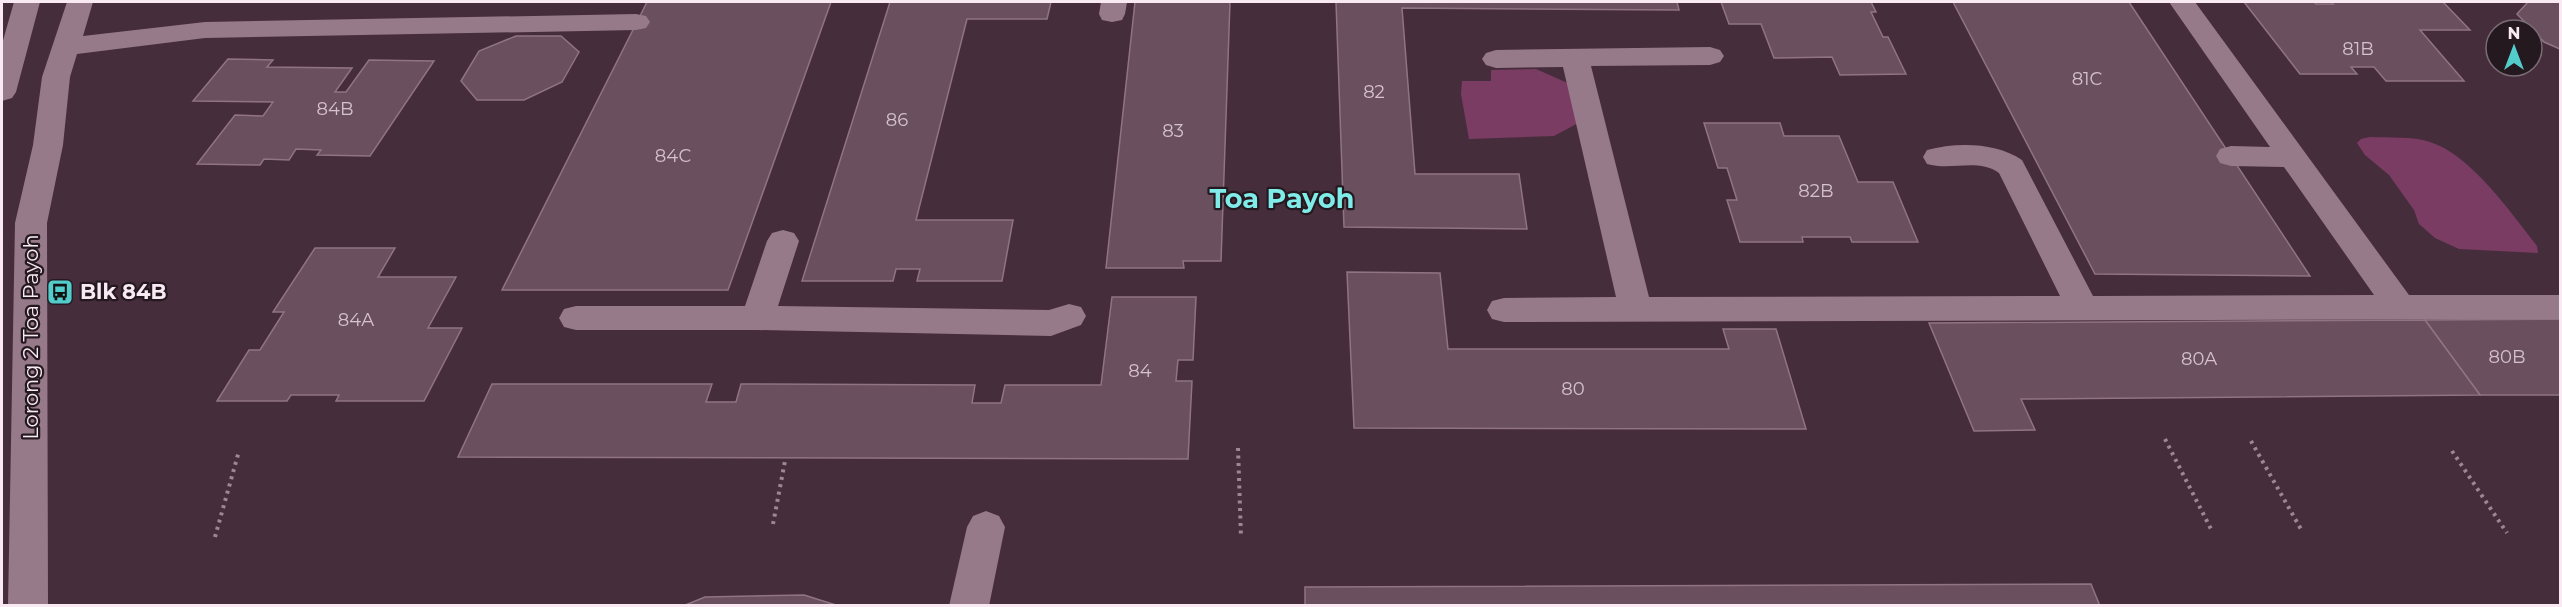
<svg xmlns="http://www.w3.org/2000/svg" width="2562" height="607" viewBox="0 0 2562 607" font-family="Montserrat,sans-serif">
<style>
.green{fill:#7b3c63}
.building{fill:#6a4f5f;stroke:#917484;stroke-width:1.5}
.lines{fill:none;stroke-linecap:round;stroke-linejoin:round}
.path{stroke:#9c8793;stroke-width:4;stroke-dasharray:3 4.5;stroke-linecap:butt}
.minor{fill:#977a8a;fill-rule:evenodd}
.labels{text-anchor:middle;stroke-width:4.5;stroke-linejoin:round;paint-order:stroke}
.number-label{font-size:18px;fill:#d5c2cd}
.poi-label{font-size:21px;font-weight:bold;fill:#f9e9f2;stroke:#251920;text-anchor:start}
.street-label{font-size:21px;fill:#f9e9f2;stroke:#251920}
.district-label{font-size:27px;font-weight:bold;fill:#80ecea;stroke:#251920}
</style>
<rect width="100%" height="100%" fill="#462d3b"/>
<!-- green -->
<g class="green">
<path d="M 1536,69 L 1572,85 L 1580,122 L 1554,136 L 1469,139 L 1461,94 L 1462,81 L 1491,81 L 1491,70 Z"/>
<path d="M 2370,137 C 2389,138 2412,136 2430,142 C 2471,155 2511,213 2537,246 L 2538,253 L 2459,249 L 2435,238 L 2419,224 L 2414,210 L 2389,175 L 2365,155 L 2357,143 L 2361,139 Z"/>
</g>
<!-- building -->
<g class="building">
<path d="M 647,2 L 831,2 L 728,290 L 502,290 Z"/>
<path d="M 890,2 L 1051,2 L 1047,19 L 967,19 L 916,220 L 1013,220 L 1002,281 L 917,281 L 920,269 L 896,269 L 893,281 L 802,281 Z"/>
<path d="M 1135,2 L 1230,2 L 1221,261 L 1183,261 L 1184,268 L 1106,268 Z"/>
<path d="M 1336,2 L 1677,2 L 1679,10 L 1402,8 L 1415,174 L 1519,174 L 1527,229 L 1344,227 Z"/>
<path d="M 1721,2 L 1871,2 L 1876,12 L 1871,12 L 1883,37 L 1888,37 L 1906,74 L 1840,75 L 1832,57 L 1774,58 L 1761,24 L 1729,24 Z"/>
<path d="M 1953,2 L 2129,2 L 2310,276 L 2095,274 Z"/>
<path d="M 2244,2 L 2314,2 L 2316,4 L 2333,4 L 2331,2 L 2443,2 L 2470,30 L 2420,30 L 2464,81 L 2386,81 L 2374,67 L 2351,67 L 2357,74 L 2300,74 Z"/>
<path d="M 2528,2 L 2560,2 L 2560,49 L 2544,42 L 2517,14 Z"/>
<path d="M 516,36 L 561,36 L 579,52 L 562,82 L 524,100 L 477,100 L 461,81 L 479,51 Z"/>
<path d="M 228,59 L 273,60 L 267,67 L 352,68 L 335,92 L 346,92 L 369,60 L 434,61 L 370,156 L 317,155 L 321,150 L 296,149 L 289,160 L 264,159 L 260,165 L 197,164 L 235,115 L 263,116 L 273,102 L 193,101 Z"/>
<path d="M 1704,123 L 1780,123 L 1784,136 L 1839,136 L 1858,182 L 1893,182 L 1918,242 L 1852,242 L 1850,237 L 1802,237 L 1803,242 L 1740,242 L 1727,200 L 1737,200 L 1727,168 L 1718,168 Z"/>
<path d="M 315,248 L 395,248 L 378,277 L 456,277 L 428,328 L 462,328 L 424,401 L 336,401 L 339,395 L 291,395 L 287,401 L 217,401 L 249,350 L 260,350 L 284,312 L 273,312 Z"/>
<path d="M 1347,272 L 1440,273 L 1448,349 L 1729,349 L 1723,329 L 1776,329 L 1806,429 L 1354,428 Z"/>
<path d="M 1112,297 L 1196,297 L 1193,360 L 1178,360 L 1176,381 L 1192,381 L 1188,459 L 458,457 L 492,384 L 712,384 L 706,402 L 736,402 L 741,384 L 975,385 L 972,403 L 1001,403 L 1005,385 L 1101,385 Z"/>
<path d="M 2560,319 L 2560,395 L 2480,395 L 2425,320 Z"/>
<path d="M 2425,320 L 2480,395 L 2021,399 L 2035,430 L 1974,431 L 1929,323 Z"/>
<path d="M 2091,584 L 2100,606 L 1305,606 L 1305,587 Z"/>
<path d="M 804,595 L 839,606 L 683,606 L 705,597 Z"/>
</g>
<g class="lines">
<!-- path -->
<g class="path">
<path d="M 2165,439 L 2212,531"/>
<path d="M 2251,441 L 2302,531"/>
<path d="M 1238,448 L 1241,537"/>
<path d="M 2452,451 L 2507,533"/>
<path d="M 773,524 L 785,461"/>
<path d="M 215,537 L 239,451"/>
</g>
<!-- minor -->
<g class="minor">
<path d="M 14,2 L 40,2 L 16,92 L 12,98 L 2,101 L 2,44 Z"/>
<path d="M 67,2 L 93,2 L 83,36 L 205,22 L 636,14 L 646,16 L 650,22 L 646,28 L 636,30 L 205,38 L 77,54 L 70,77 L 63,145 L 47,223 L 48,606 L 8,606 L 15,223 L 33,145 L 42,77 Z"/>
<path d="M 1101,2 L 1127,2 L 1125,14 L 1122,20 L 1112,22 L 1102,20 L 1099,14 Z"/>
<path d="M 2169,2 L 2195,2 L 2409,295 L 2560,295 L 2560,319 L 1504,322 L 1492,319 L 1487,310 L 1492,301 L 1504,298 L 1616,297 L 1563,67 L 1496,68 L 1486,65 L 1482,59 L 1486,53 L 1496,50 L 1710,47 L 1720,50 L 1724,56 L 1720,62 L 1710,65 L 1591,66 L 1649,297 L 2060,296 L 1999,173 C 1978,158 1951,171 1927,164 L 1923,157 L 1927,150 C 1956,142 1996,142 2022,160 L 2093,296 L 2374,295 L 2284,167 L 2231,166 L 2220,163 L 2216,156 L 2220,149 L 2231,146 L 2270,147 Z"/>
<path d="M 783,230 L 794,233 L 799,241 L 778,306 L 1049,310 L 1069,304 L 1081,307 L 1086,316 L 1081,325 L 1051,336 L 757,330 L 576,330 L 564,327 L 559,318 L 564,309 L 576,306 L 745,306 L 767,241 L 772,233 Z"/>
<path d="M 986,511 L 999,516 L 1005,527 L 989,606 L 949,606 L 967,527 L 973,516 Z"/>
</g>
</g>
<!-- icons -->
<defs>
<symbol id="bus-square" viewBox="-11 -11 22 22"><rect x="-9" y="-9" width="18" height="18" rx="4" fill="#52cdcc" stroke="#251920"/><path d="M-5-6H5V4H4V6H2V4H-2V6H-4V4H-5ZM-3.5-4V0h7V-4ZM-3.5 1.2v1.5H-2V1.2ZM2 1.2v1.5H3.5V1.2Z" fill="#111"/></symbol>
</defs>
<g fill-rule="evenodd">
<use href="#bus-square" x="45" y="277" width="30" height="30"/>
</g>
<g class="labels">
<!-- number labels -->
<g class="number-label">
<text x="2358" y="55">81B</text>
<text x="2087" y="85">81C</text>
<text x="1374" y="98">82</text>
<text x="335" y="115">84B</text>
<text x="897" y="126">86</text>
<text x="1173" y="137">83</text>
<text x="673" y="162">84C</text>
<text x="1816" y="197">82B</text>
<text x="356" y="326">84A</text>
<text x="2507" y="363">80B</text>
<text x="2199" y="365">80A</text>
<text x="1140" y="377">84</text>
<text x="1573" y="395">80</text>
</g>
<!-- poi labels -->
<g class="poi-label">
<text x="80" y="299">Blk 84B</text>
</g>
<!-- street labels -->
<g class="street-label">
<text transform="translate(31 337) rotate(-90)" y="7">Lorong 2 Toa Payoh</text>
</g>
<!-- district labels -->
<g class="district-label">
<text x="1282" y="208">Toa Payoh</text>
</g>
</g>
<!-- border -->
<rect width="2562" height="607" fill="none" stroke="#f9e9f2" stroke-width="6"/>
<!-- north arrow -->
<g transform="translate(2514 48)"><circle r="28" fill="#251920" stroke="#7a6c74" stroke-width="1.5"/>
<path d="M0-4.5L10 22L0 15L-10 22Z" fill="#52cdcc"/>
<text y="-9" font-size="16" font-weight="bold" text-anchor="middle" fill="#f9e9f2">N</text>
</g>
</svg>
